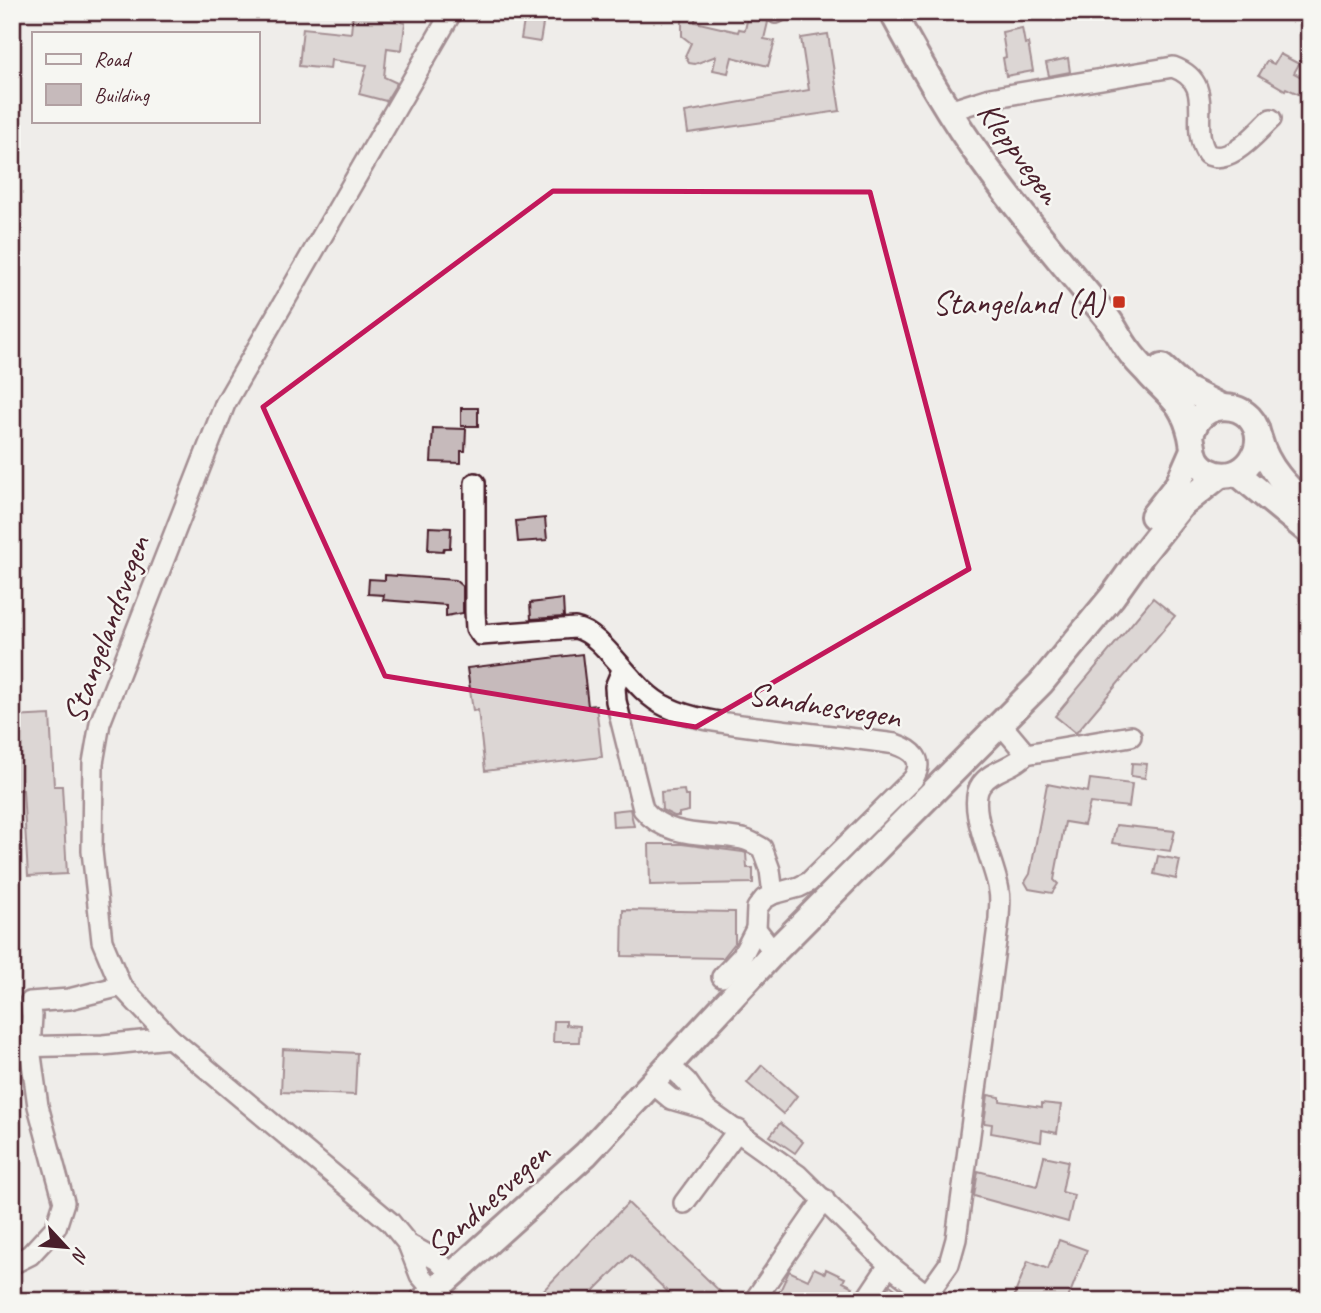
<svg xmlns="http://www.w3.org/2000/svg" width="1321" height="1313" viewBox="0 0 1321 1313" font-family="Caveat,sans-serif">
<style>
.built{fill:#e3dedc}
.building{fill:#c6babb;stroke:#4a1f2b;stroke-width:2}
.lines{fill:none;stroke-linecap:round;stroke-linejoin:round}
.minor-casing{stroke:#4a1f2b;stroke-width:24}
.major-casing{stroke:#4a1f2b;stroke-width:30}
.minor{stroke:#f6f6f2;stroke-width:19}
.major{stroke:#f6f6f2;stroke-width:24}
.marked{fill:none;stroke:#c2185b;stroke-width:5;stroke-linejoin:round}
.poi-dot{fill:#c8321e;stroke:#f6f6f2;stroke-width:2.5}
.labels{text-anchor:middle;stroke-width:5;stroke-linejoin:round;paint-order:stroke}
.street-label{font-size:33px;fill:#4a1f2b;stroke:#f6f6f2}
.poi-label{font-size:33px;fill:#4a1f2b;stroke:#f6f6f2;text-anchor:end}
</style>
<rect width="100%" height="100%" fill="#efedea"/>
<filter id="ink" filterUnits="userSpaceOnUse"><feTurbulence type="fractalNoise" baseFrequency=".0143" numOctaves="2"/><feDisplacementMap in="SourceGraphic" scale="14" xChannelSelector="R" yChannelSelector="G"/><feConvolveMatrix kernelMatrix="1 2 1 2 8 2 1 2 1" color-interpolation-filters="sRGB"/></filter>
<g filter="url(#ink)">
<!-- built -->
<path class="built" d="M 628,1203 L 730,1301 L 533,1301 Z"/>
<!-- building -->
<g class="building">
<path d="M 353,12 L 398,15 L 402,16 L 401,22 L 405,23 L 402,50 L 387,48 L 384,77 L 397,83 L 386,101 L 359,94 L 367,65 L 331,60 L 330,69 L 299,66 L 303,28 L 351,33 Z"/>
<path d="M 682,12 L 696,12 L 695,22 L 738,32 L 739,29 L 745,30 L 748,16 L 766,20 L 768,22 L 764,39 L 775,41 L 768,66 L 732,57 L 728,73 L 713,70 L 716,56 L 695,64 L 689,63 L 685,56 L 691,43 L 682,36 Z"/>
<path d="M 525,15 L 544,18 L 540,42 L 521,39 Z"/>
<path d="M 1022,28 L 1025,44 L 1028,43 L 1033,71 L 1006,76 L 1003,58 L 1006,57 L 1002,32 Z"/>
<path d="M 828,34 L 840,111 L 688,133 L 685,112 L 809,90 L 801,38 Z"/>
<path d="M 1280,54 L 1299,64 L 1294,73 L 1309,81 L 1309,99 L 1286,88 L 1285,90 L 1259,75 L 1267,61 L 1274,64 Z"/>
<path d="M 1068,58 L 1070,72 L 1049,76 L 1046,63 Z"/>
<rect x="461" y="408" width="17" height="18"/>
<path d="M 433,428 L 466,429 L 465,451 L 461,451 L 461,463 L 431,462 Z"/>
<path d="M 545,518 L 547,540 L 518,542 L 516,521 Z"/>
<path d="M 429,527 L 451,528 L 450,548 L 444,548 L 443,551 L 428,550 Z"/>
<path d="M 385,575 L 455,580 L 463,587 L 463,613 L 446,616 L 446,605 L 383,600 L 384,595 L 368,594 L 369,579 L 385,580 Z"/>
<path d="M 1153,598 L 1175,616 L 1076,733 L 1055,716 Z"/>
<path d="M 563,599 L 564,617 L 531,619 L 530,603 Z"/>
<path d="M 582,654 L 588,706 L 596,705 L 602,757 L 485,771 L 478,710 L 473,711 L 467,668 Z"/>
<path d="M 50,715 L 54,786 L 62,786 L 67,874 L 28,876 L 23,790 L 12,790 L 12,717 Z"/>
<path d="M 1132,763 L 1147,764 L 1145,778 L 1131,776 Z"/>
<path d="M 1090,779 L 1132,784 L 1129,807 L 1090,803 L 1084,825 L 1065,822 L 1054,880 L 1058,884 L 1052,893 L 1029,889 L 1025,882 L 1030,874 L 1047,784 L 1088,792 Z"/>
<path d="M 684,790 L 685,796 L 689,796 L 689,811 L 679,813 L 679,816 L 674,816 L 662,810 L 661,792 Z"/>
<path d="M 630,809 L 634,826 L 613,827 L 612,811 Z"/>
<path d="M 1116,825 L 1175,831 L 1170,851 L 1112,843 Z"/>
<path d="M 649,844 L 682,844 L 743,852 L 746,853 L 747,868 L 753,868 L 753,883 L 650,885 Z"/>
<path d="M 1158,856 L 1180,860 L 1176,879 L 1154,874 Z"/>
<path d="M 623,910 L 735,912 L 735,943 L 723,958 L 622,956 Z"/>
<path d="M 554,1021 L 566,1021 L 566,1025 L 580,1026 L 579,1042 L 553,1042 Z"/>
<path d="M 283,1049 L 357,1053 L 355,1095 L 281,1092 Z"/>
<path d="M 762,1065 L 797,1096 L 783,1114 L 747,1083 Z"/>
<path d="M 988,1095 L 1000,1097 L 1000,1101 L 1042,1107 L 1042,1103 L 1061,1105 L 1057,1133 L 1042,1130 L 1041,1142 L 991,1133 L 992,1124 L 984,1123 Z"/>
<path d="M 780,1123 L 803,1142 L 795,1153 L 770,1136 Z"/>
<path d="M 1044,1156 L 1068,1161 L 1062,1192 L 1074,1195 L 1068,1222 L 974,1196 L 978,1171 L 1037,1186 Z"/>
<path d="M 628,1203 L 730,1301 L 677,1301 L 630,1255 L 584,1301 L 533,1301 Z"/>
<path d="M 1059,1240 L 1087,1250 L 1067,1301 L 1012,1301 L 1028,1261 L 1048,1269 Z"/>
<path d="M 814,1268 L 825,1273 L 826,1269 L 845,1278 L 843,1282 L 853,1287 L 847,1301 L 801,1301 L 780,1291 L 789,1271 L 808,1280 Z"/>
<path d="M 890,1285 L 912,1301 L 880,1301 Z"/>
</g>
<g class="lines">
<defs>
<g id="minor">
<path d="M 776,13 L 778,12"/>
<path d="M 949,111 L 990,98 L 1173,67 C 1219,84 1187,124 1207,154 C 1230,166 1255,134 1271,119"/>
<path d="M 475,483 L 475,612 L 476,628 L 481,635 L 575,628 C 606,634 631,691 667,707 C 694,720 726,723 756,727 C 802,733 849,737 895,744 C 913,750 925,760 913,779 L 809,882 L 799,887 L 773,894 L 764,899 L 757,908 L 756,929 L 774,952"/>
<path d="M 622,670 L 615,687 L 616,701 L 643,809 C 668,840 709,832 742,839 C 749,840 756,845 762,848 L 770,870 L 773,894"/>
<path d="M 1000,723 L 1026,754"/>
<path d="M 722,977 L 742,956 L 756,929"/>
<path d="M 12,1047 L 103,1045 L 170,1038"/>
<path d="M 669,1065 L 687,1082 L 706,1109"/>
<path d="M 652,1083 L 671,1099 L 706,1109 L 798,1175 L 889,1265 L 927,1295 L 949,1264 L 956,1239 L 999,919 C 999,910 1001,900 999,891 C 996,865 965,807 981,785 C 992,769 1014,768 1026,754 L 1131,736"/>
<path d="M 684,1203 L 738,1130"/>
<path d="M 408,1244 L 437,1260 L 452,1275"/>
<path d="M 12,1264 L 30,1255 L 56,1227 L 64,1202 L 38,1106 L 30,1048 L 32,1016 L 30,1002 L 69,999 L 121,986"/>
<path d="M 434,1291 L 420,1275 L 408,1244 L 390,1222 L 170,1038 L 121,986 L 102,941 L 92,851 L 93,763 L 100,723 L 225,404 L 450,15 L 441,12"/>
<path d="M 754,1301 L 824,1199"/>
<path d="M 865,1301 L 889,1265"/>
</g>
<g id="major">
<path d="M 892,12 C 921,65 950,117 986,166 C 1023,218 1065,266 1106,316 C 1115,327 1120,340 1129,351 C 1135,360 1143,367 1150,375 C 1159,385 1171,395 1179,406 C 1184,414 1189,427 1191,436 C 1194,451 1193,463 1209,471 C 1243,488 1274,444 1249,417 C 1235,403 1210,404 1198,420 C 1195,424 1193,430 1191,434"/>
<path d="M 1162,367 L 1186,389 L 1222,407"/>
<path d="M 1259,438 C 1267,468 1287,487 1309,508"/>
<path d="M 1237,473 L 1309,532"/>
<path d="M 1153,516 L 1178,484 L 1192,452"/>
<path d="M 423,1301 L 586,1154 L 774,952 L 1041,683 L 1112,597 L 1142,555 L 1181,506 L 1220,475"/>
</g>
</defs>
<!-- minor casing -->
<use href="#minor" class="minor-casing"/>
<!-- major casing -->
<use href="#major" class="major-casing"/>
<!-- minor -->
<use href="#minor" class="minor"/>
<!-- major -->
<use href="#major" class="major"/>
</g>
</g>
<!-- marked area -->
<path d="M0 0H1321V1313H0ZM 553,191 L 870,192 L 969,569 L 696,727 L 385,676 L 263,407 Z" fill="#efedea" fill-opacity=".55" fill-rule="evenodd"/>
<path class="marked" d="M 553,191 L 870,192 L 969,569 L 696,727 L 385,676 L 263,407 Z"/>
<!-- markers -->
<rect class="poi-dot" x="1112" y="295" width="14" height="14" rx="3.5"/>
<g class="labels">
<!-- street labels -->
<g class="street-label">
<text transform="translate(1020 152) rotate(54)" y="12">Kleppvegen</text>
<text transform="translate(105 629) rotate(-70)" y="12">Stangelandsvegen</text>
<text transform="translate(825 704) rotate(9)" y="12">Sandnesvegen</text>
<text transform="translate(487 1199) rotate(-42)" y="12">Sandnesvegen</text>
</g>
<!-- poi labels -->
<g class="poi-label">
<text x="1105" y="314">Stangeland (A)</text>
</g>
</g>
<!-- margin -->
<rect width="1321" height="1313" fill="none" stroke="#f6f6f2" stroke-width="42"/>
<rect x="21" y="21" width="1279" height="1271" fill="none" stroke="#4a1f2b" stroke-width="2.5" filter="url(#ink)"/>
<!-- legend -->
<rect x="32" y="32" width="228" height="91" fill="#f6f6f2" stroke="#b1a0a2" stroke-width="2"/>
<rect x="46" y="54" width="35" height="10" fill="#f6f6f2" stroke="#b1a0a2" stroke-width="2"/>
<text x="94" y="66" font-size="21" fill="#4a1f2b">Road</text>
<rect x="46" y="84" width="35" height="21" fill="#c6babb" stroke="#b1a0a2" stroke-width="2"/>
<text x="94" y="102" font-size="21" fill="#4a1f2b">Building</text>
<!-- north arrow -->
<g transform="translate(66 1247) rotate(116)" stroke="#f6f6f2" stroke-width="5" paint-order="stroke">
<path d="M0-5L12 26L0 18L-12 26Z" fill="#4a1f2b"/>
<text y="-10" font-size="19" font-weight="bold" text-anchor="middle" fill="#4a1f2b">N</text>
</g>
</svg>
